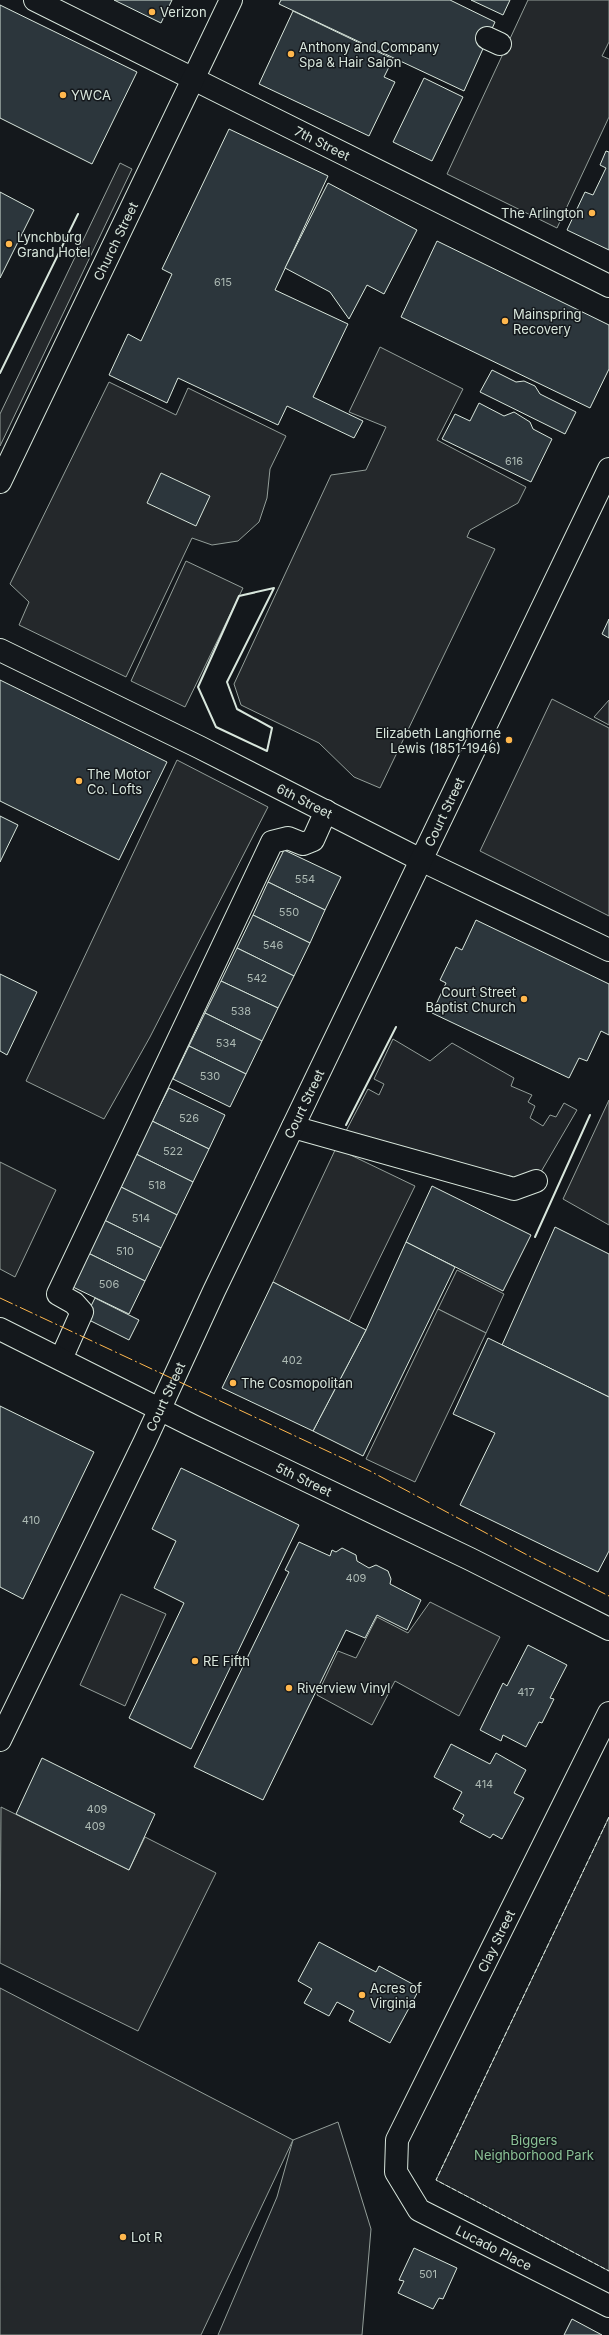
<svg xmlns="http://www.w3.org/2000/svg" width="609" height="2335" viewBox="0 0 609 2335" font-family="Inter,sans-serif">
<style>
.green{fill:#202428;stroke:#939e99}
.parking{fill:#24282b;stroke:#939e99}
.building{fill:#2c363c;stroke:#d8e6dc}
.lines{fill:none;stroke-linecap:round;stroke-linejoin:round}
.minor-casing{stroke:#d8e6dc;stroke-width:24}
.major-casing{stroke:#d8e6dc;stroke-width:24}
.minor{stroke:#14181c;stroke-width:22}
.major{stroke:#14181c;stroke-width:22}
.fence{stroke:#d8e6dc;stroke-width:1;stroke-dasharray:5 2;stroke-linecap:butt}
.wall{stroke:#d8e6dc;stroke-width:2}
.power{stroke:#ffb74d;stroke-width:1;stroke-dasharray:14 3 2 3;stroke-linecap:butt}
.poi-dot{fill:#ffb74d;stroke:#14181c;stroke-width:1.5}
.labels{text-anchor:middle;stroke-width:3;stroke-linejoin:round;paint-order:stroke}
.number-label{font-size:11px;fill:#adbab4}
.poi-label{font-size:13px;fill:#d8e6dc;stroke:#14181c;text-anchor:start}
.street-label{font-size:13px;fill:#d8e6dc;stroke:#14181c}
.park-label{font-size:13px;fill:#8ac095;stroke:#14181c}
</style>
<rect width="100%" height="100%" fill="#14181c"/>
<!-- green -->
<g class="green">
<path d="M 609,700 L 609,725 L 594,717 Z"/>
<path d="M 393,1039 L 430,1061 L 452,1043 L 514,1078 L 511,1086 L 532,1095 L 528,1102 L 535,1106 L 530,1118 L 543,1126 L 550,1115 L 556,1117 L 564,1103 L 577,1110 L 531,1189 L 346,1131 L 368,1089 L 379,1095 L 384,1084 L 374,1079 Z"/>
<path d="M 457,1270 L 504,1294 L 486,1333 L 438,1309 Z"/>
<path d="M 609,1817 L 609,2271 L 436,2180 Z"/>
<path d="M 338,2122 L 371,2229 L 362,2335 L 218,2335 L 277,2197 L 293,2140 Z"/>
</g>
<!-- parking -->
<g class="parking">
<path d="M 528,0 L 609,0 L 609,42 L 602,56 L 609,59 L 609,117 L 557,228 L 447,174 Z"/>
<path d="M 120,163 L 132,169 L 0,446 L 0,414 Z"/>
<path d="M 380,347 L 463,389 L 437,440 L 526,487 L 518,503 L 470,530 L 467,537 L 495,549 L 380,788 L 354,777 L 319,743 L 241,705 L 234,684 L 331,475 L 366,470 L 386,427 L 349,412 Z"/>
<path d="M 109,382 L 176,415 L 188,388 L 286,436 L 270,469 L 267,498 L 259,522 L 238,541 L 212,545 L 192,538 L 126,677 L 19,625 L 29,602 L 10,584 Z"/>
<path d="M 186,561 L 243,588 L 185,707 L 131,681 Z"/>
<path d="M 552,699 L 609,728 L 609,916 L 480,851 Z"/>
<path d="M 177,760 L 268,807 L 150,1037 L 104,1119 L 26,1081 Z"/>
<path d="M 609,1100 L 609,1225 L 563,1199 Z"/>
<path d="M 336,1148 L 415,1186 L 349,1321 L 273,1282 Z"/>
<path d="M 0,1162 L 56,1190 L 15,1277 L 0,1269 Z"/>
<path d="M 438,1309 L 486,1333 L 415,1482 L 366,1459 Z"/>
<path d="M 121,1594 L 166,1614 L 125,1706 L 80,1685 Z"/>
<path d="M 430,1602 L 500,1637 L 459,1716 L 395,1681 L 372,1725 L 317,1695 L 338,1651 L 356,1658 L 377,1617 L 408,1633 Z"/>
<path d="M 1,1807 L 129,1870 L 145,1837 L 216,1873 L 138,2031 L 0,1963 Z"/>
<path d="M 0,1988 L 293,2140 L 201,2335 L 0,2335 Z"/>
</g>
<!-- building -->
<g class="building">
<path d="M 114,0 L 172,0 L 161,23 Z"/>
<path d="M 281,0 L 450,0 L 495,22 L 464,91 L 279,4 Z"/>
<path d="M 471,0 L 510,0 L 503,15 Z"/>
<path d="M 0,5 L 137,72 L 92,164 L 0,118 Z"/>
<path d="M 293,11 L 393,59 L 384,77 L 395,82 L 369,136 L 259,84 Z"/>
<path d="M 424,78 L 463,97 L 432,161 L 393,142 Z"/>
<path d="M 229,129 L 328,176 L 275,290 L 348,324 L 313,397 L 363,421 L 354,438 L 287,406 L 278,425 L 178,378 L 167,403 L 109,375 L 128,334 L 141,341 L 172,274 L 162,269 Z"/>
<path d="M 606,151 L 609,152 L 609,250 L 567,230 L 585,192 L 593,195 L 606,168 L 600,165 Z"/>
<path d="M 328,183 L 417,230 L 384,294 L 367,285 L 349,319 L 330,292 L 285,268 Z"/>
<path d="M 0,192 L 34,210 L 0,278 Z"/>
<path d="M 437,241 L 609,325 L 609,369 L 590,408 L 401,317 Z"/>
<path d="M 492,370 L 516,382 L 524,381 L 535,386 L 540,394 L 576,412 L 565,434 L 480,392 Z"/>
<path d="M 479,403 L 504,416 L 514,412 L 530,422 L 533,429 L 552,439 L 531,482 L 442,439 L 455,414 L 470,421 Z"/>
<path d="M 161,473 L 210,496 L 196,526 L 147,503 Z"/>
<path d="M 609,619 L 609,638 L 602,634 Z"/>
<path d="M 0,680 L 167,762 L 119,860 L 0,801 Z"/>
<path d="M 0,816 L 18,825 L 0,862 Z"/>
<path d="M 284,850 L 341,877 L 325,910 L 268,882 Z"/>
<path d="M 268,882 L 325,910 L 310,943 L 253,915 Z"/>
<path d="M 253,915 L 310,943 L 294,976 L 237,948 Z"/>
<path d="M 476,920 L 609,984 L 609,1035 L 601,1031 L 587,1061 L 579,1058 L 569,1078 L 432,1013 L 446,983 L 440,980 L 456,947 L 462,950 Z"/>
<path d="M 237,948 L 294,976 L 278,1008 L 221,981 Z"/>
<path d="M 0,974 L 37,992 L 7,1055 L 0,1051 Z"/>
<path d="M 221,981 L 278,1008 L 262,1041 L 205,1013 Z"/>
<path d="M 205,1013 L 262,1041 L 246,1074 L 189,1046 Z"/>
<path d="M 189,1046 L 246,1074 L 230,1107 L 173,1079 Z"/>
<path d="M 169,1088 L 225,1115 L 209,1149 L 152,1121 Z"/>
<path d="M 152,1121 L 209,1149 L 193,1182 L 136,1154 Z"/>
<path d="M 136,1154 L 193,1182 L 177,1215 L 121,1187 Z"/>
<path d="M 432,1186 L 531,1235 L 503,1291 L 406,1242 Z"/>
<path d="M 121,1187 L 177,1215 L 161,1248 L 104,1220 Z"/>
<path d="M 104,1220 L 161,1248 L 145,1281 L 88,1253 Z"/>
<path d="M 555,1227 L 609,1254 L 609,1397 L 502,1345 Z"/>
<path d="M 406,1242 L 455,1267 L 363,1456 L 313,1431 L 366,1330 Z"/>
<path d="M 88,1253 L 145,1281 L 129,1314 L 73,1287 Z"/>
<path d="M 273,1282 L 366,1330 L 313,1431 L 222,1388 Z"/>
<path d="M 95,1298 L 139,1320 L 129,1340 L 85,1318 Z"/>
<path d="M 488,1338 L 609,1397 L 609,1551 L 598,1572 L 460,1505 L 495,1433 L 453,1414 Z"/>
<path d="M 0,1406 L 94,1452 L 23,1599 L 0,1587 Z"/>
<path d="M 181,1468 L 299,1525 L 191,1749 L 129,1718 L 184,1603 L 154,1588 L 176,1541 L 152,1529 Z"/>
<path d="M 299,1542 L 330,1556 L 332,1550 L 336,1552 L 342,1548 L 356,1555 L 357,1561 L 369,1568 L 376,1565 L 388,1571 L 391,1579 L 390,1584 L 421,1600 L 407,1630 L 377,1615 L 365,1638 L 346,1630 L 263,1800 L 194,1767 L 289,1572 L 285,1570 Z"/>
<path d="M 528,1645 L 567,1665 L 550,1698 L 554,1699 L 542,1723 L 539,1722 L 526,1747 L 503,1735 L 501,1741 L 480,1730 L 503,1683 L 507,1686 Z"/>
<path d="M 451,1744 L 490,1764 L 496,1753 L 526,1770 L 514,1793 L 524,1798 L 502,1839 L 493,1834 L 490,1838 L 460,1822 L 464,1815 L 453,1809 L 462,1792 L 434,1777 Z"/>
<path d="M 42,1758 L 155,1814 L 129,1870 L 16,1814 Z"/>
<path d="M 319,1942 L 376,1972 L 379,1966 L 420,1988 L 390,2043 L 349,2021 L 354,2011 L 337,2002 L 329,2016 L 304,2003 L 312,1989 L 298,1981 Z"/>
<path d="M 414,2248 L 457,2268 L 443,2299 L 439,2298 L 433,2309 L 398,2293 L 404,2281 L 399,2280 Z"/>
<path d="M 572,2319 L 602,2335 L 564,2335 Z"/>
</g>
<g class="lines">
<defs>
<g id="minor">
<path id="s1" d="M 35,0 L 609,286"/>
<path d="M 487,38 L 500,44"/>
<path id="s2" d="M 0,650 L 199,747 L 421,860 L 609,950"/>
<path d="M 293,1127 L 514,1189 L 536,1181"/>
<path d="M 61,1359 L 82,1312 L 74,1303 L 58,1294 L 272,842 L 288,838 L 303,844 L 313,840 L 326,811"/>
<path id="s3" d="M 609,1713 L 397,2140 L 396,2172 L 419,2210 L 609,2306"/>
<path id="s4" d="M 0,1740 L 145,1441 L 214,1291 L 609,469"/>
</g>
<g id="major">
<path id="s5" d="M 0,482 L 231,0"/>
<path id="s6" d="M 0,1329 L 193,1426 L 470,1559 L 609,1629"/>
</g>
</defs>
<!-- minor casing -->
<use href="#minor" class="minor-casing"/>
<!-- major casing -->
<use href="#major" class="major-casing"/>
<!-- minor -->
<use href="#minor" class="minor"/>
<!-- major -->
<use href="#major" class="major"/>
<!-- fence -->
<path class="fence" d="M 609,1817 L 436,2180 L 609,2271"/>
<!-- wall -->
<g class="wall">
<path d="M 0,373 L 78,214"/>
<path d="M 274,588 L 227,682 L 237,709 L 272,728 L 267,751 L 216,727 L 198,687 L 239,596 Z"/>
<path d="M 346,1125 L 396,1027"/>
<path d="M 535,1237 L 590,1115"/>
</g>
<!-- power -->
<path class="power" d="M 0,1298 L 370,1471 L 529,1556 L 609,1596"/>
</g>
<!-- markers -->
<g class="poi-dot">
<circle cx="152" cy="12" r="4"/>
<circle cx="291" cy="54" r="4"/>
<circle cx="63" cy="95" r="4"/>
<circle cx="592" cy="213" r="4"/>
<circle cx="9" cy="244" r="4"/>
<circle cx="505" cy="321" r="4"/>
<circle cx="509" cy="740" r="4"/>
<circle cx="79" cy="781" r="4"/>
<circle cx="524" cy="999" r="4"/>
<circle cx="233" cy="1383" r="4"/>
<circle cx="195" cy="1661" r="4"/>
<circle cx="289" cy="1688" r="4"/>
<circle cx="362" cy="1995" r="4"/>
<circle cx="123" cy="2237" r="4"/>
</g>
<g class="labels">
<!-- number labels -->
<g class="number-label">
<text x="223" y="286">615</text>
<text x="514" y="465">616</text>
<text x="305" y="883">554</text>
<text x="289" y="916">550</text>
<text x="273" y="949">546</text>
<text x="257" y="982">542</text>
<text x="241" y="1015">538</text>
<text x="226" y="1047">534</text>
<text x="210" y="1080">530</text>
<text x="189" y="1122">526</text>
<text x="173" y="1155">522</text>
<text x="157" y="1189">518</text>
<text x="141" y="1222">514</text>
<text x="125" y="1255">510</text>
<text x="109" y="1288">506</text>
<text x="292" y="1364">402</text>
<text x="31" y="1524">410</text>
<text x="356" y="1582">409</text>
<text x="526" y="1696">417</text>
<text x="484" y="1788">414</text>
<text x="97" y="1813">409</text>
<text x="95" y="1830">409</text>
<text x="428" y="2278">501</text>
</g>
<!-- poi labels -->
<g class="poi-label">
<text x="160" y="17">Verizon</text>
<text x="299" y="52">Anthony and Company<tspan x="299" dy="15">Spa &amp; Hair Salon</tspan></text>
<text x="71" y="100">YWCA</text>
<text x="584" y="218" text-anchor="end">The Arlington</text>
<text x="17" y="242">Lynchburg<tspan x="17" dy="15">Grand Hotel</tspan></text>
<text x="513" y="319">Mainspring<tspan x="513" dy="15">Recovery</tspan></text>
<text x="501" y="738" text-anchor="end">Elizabeth Langhorne<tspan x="501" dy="15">Lewis (1851-1946)</tspan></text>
<text x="87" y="779">The Motor<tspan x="87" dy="15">Co. Lofts</tspan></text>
<text x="516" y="997" text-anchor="end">Court Street<tspan x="516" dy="15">Baptist Church</tspan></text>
<text x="241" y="1388">The Cosmopolitan</text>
<text x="203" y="1666">RE Fifth</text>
<text x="297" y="1693">Riverview Vinyl</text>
<text x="370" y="1993">Acres of<tspan x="370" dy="15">Virginia</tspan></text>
<text x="131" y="2242">Lot R</text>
</g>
<!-- street labels -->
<g class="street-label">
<text dy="5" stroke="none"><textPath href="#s1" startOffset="321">7th Street</textPath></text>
<text dy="5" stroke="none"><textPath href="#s5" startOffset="267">Church Street</textPath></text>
<text dy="5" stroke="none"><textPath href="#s2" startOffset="340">6th Street</textPath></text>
<text dy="5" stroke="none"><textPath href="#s4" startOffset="1029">Court Street</textPath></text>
<text dy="5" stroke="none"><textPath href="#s4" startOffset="705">Court Street</textPath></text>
<text dy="5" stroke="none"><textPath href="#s4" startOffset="381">Court Street</textPath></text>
<text dy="5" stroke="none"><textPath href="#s6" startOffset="339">5th Street</textPath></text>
<text transform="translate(496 1941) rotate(-64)" y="5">Clay Street</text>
<text dy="5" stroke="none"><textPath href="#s3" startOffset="637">Lucado Place</textPath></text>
</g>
<!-- park labels -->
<g class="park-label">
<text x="534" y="2145">Biggers<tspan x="534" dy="15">Neighborhood Park</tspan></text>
</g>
</g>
</svg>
